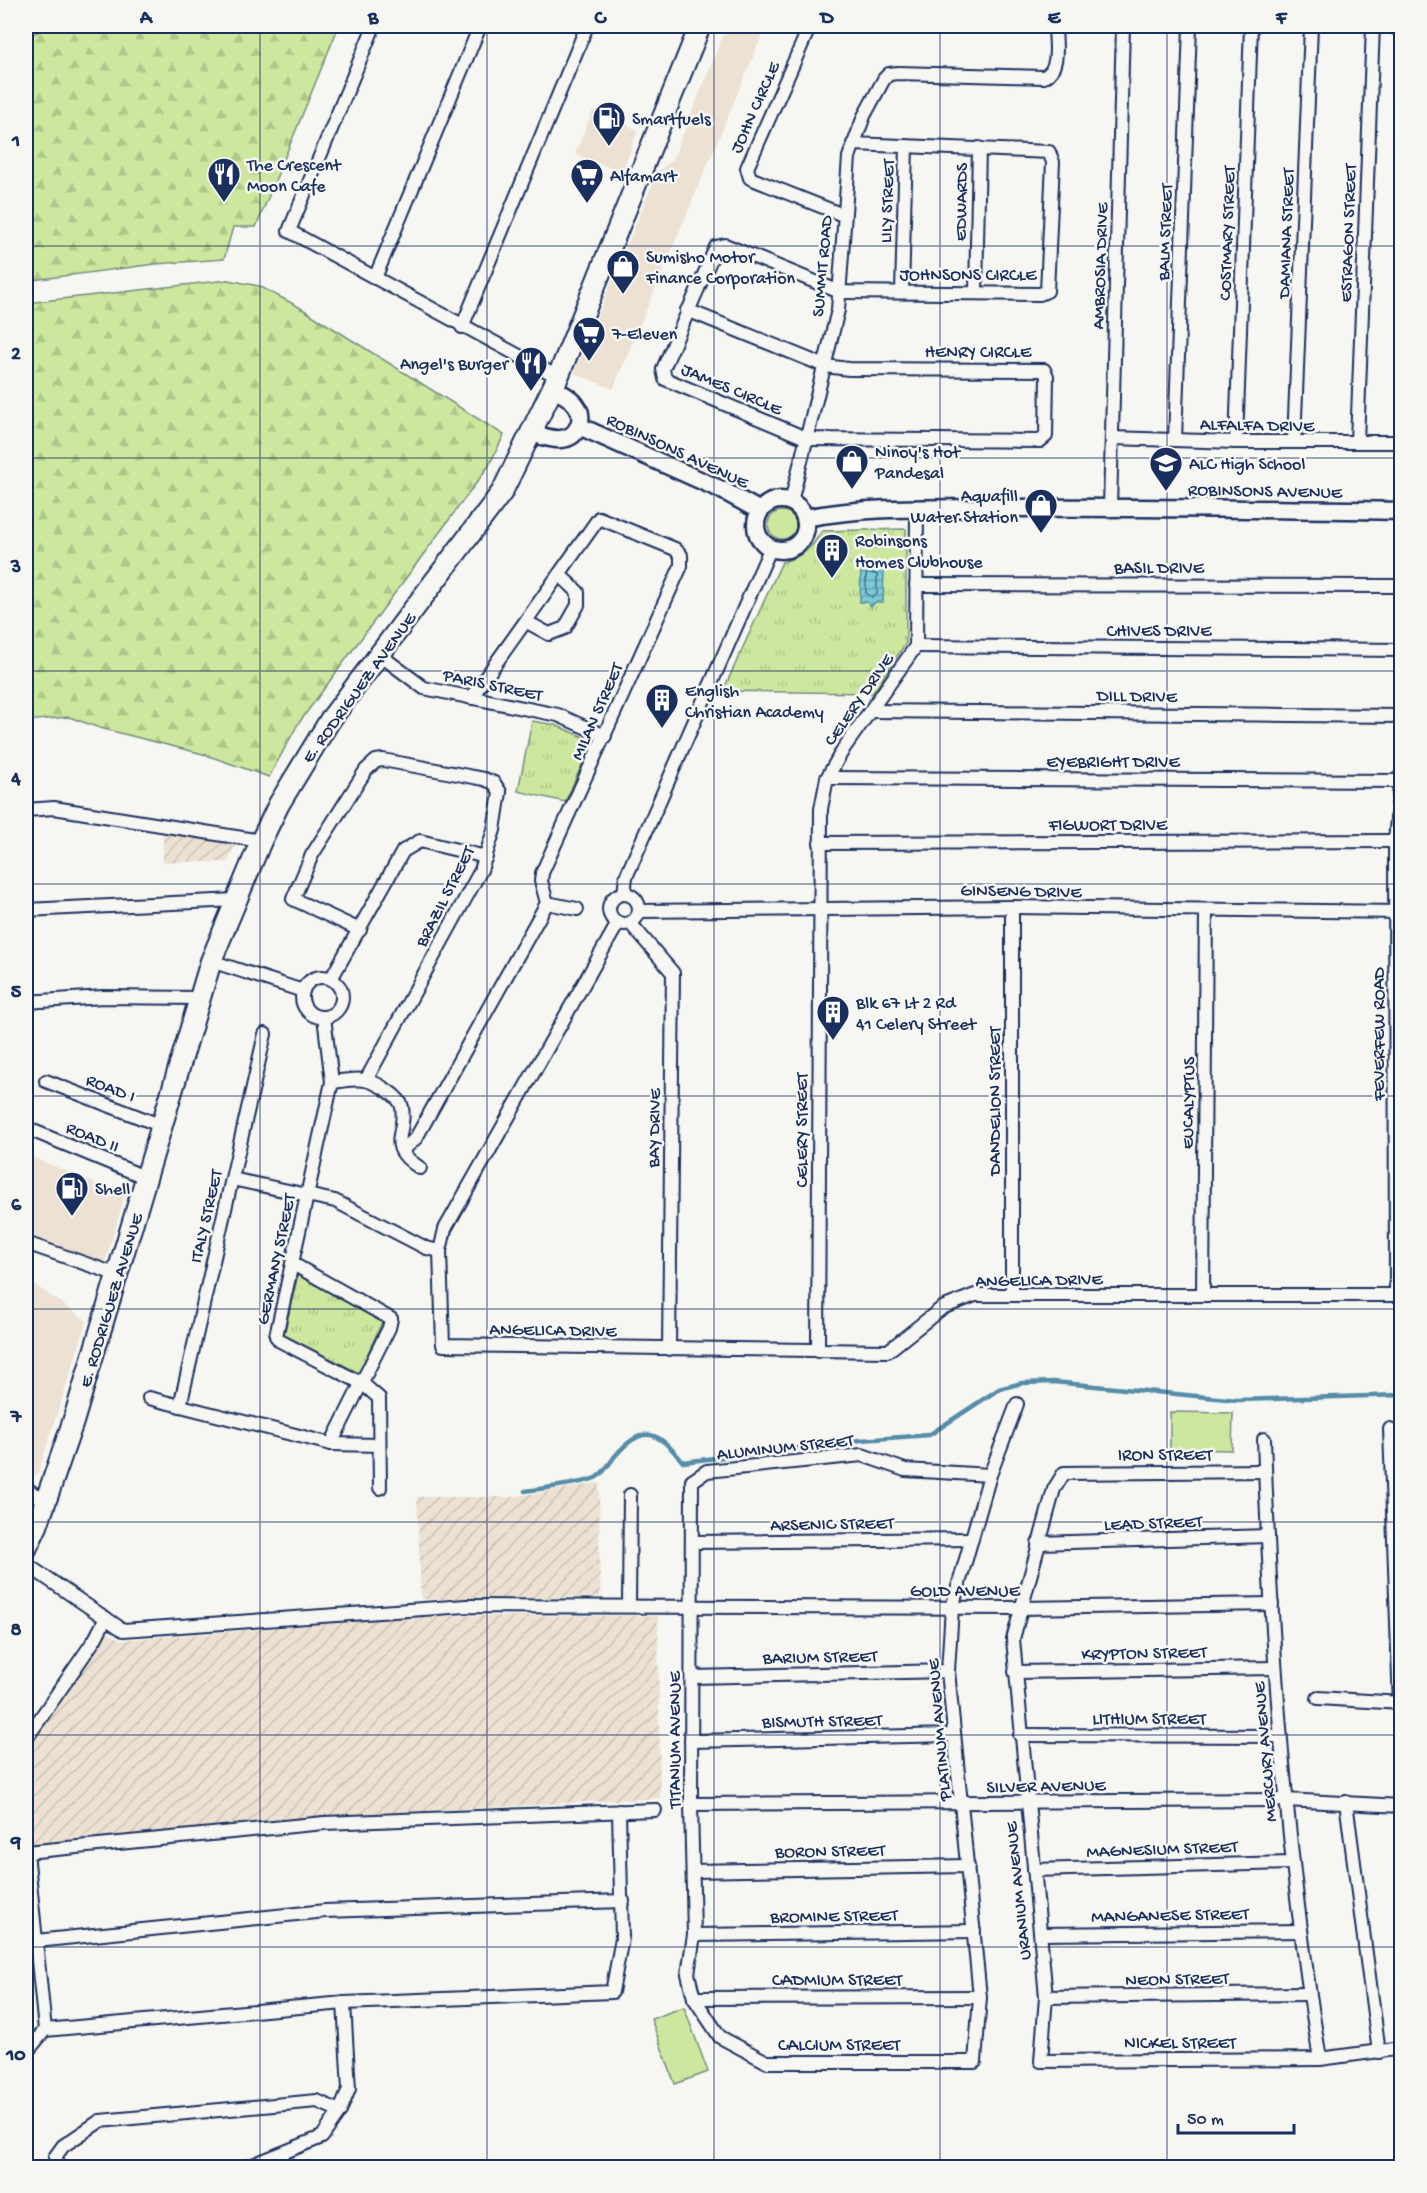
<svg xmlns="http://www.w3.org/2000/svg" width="1427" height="2193" viewBox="0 0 1427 2193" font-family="'Gochi Hand',sans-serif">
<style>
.built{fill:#ece1d2}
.industrial{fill:url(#industrial-furrows)}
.grass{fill:#cde89e;stroke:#748c7e;stroke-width:1.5}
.forest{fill:url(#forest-firs);stroke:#748c7e;stroke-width:1.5}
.park{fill:url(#park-tufts);stroke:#748c7e;stroke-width:1.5}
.water{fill:url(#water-rules);stroke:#558ca8;stroke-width:1.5}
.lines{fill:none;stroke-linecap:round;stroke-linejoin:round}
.shore{stroke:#426d8f;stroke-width:1.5}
.stream{stroke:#558ca8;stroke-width:4.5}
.minor-casing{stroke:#1b2f5e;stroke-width:16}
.tertiary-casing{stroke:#1b2f5e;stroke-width:21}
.primary-casing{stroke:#1b2f5e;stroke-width:24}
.minor{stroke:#f6f6f2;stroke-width:12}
.tertiary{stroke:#f6f6f2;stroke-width:16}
.primary{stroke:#f6f6f2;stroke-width:20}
.grid{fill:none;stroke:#1b2f5e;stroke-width:1.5;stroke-opacity:0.55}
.labels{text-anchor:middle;stroke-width:5;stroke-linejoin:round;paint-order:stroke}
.street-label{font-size:18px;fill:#1b2f5e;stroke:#f6f6f2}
.poi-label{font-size:18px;fill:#1b2f5e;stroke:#f6f6f2;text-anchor:start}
.neatline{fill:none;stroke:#1b2f5e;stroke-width:2}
.grid-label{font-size:20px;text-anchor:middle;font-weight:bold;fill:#1b2f5e}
</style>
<defs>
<pattern id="industrial-furrows" width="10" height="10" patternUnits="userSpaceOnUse" patternTransform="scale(1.5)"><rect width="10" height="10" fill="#ece1d2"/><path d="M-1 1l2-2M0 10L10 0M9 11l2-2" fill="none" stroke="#cac1b7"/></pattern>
<pattern id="forest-firs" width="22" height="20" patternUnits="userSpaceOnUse" patternTransform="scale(1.5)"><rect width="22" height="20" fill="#cde89e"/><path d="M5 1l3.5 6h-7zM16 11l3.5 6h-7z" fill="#afc78a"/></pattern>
<pattern id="park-tufts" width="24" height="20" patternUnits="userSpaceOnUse" patternTransform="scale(1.5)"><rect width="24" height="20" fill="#cde89e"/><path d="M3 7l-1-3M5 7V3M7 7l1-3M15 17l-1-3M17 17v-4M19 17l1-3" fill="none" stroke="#afc78a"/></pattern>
<pattern id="water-rules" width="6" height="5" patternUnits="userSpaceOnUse" patternTransform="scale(1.5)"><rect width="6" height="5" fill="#7ccad9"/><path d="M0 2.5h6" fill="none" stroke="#65a4b3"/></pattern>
</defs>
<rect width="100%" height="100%" fill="#f6f6f2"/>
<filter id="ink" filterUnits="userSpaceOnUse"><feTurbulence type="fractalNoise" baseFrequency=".0167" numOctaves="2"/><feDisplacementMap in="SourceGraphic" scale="12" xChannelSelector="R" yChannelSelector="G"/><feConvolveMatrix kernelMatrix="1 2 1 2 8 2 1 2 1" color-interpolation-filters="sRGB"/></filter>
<g filter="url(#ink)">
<!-- built -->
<g class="built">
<path d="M 727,26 L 766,26 L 613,389 L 574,373 L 658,171 L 672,161 Z"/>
<path d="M 593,110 L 638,130 L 622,172 L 575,154 Z"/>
<path d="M 26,1155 L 125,1195 L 104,1265 L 26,1238 Z"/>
<path d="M 26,1279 L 87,1321 L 37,1476 L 26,1469 Z"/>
</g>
<!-- industrial -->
<g class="industrial">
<path d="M 163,831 L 237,842 L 228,862 L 163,862 Z"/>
<path d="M 599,1483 L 600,1597 L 421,1599 L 417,1497 L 511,1497 Z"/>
<path d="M 430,1616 L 658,1616 L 660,1798 L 309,1817 L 26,1844 L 26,1744 L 105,1631 L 121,1640 Z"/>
</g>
<!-- grass -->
<g class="grass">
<circle cx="782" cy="525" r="14"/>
<path d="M 1170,1412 L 1233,1413 L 1232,1450 L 1170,1449 Z"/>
<path d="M 684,2007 L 708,2072 L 675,2084 L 651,2019 Z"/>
</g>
<!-- forest -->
<g class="forest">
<path d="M 56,26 L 309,26 L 338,28 L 256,227 L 233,227 L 224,259 L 155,264 L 26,281 L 26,36 Z"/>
<path d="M 228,280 L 259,286 L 299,307 L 504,435 L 488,467 L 298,724 L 269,777 L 203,754 L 100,728 L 69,717 L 26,721 L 26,303 Z"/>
</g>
<!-- park -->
<g class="park">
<path d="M 906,529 L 906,643 L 873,693 L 723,691 L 782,562 C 802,557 811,549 822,531 Z"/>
<path d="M 532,721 L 555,725 L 591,740 L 591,745 L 565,802 L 518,791 Z"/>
<path d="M 298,1275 L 382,1322 L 359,1373 L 284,1335 Z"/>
</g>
<!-- water -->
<path class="water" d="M 861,566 L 884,567 L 883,602 L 875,602 L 871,607 L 867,602 L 860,602 Z"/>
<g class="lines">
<!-- shore -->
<path class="shore" d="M 869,572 L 877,575 L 877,594 L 872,597 L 866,593 L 866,575 Z"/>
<!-- stream -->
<path class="stream" d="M 525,1491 C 538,1489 589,1483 597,1477 C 604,1473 610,1463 615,1456 C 644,1422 658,1432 683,1462 L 861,1440 L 929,1435 L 999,1389 L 1022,1383 L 1054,1382 L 1237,1400 L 1402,1395"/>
<defs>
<g id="minor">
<path d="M 374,26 L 289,231 L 558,377"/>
<path d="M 810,26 L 747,168 L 750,178 L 843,215"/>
<path d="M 1392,26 L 1402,31"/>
<path d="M 375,278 L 480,26"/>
<path d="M 902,292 L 906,146"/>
<path d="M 976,292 L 979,148"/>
<path d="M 687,310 L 825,366 L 849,369 L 1044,370 L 1047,376 L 1046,436 L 1040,441 L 808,439 L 665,379 L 663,369 L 716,247 L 725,245 L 840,292 L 1040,294 L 1047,291 L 1053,162 L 1049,152 L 853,144"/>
<path d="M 462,327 L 587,26"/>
<path d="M 1112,438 L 1236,442 L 1402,442"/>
<path d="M 1175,440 L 1190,26"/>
<path d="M 1236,442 L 1251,26"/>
<path d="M 1294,442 L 1311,26"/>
<path d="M 1357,442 L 1373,26"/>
<path d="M 791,502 L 838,310 L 849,157 L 864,116 L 884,79 L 889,74 L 898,73 L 1044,77 C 1061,69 1055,42 1055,26"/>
<path d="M 1110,507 L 1123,26"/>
<path d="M 916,585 L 1402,586"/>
<path d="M 527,622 L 549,634 L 565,628 L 578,605 L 578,592 L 560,575"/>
<path d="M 916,646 L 1402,650"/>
<path d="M 380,655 L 424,688 L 558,715 L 605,736"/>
<path d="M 872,711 L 1402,716"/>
<path d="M 827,778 L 1399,781"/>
<path d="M 26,810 L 54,808 L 261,841"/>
<path d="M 820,843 L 1395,841"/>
<circle cx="624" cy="909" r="15"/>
<path d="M 624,894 L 626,877 L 771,547"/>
<path d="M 547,903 L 577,909"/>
<path d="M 1012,907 L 1012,1295"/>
<path d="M 26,910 L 236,900"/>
<path d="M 640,911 L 1012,907 L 1402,912"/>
<path d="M 618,923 L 445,1229 L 440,1251 L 443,1345 L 888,1351 L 942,1308 L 975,1295 L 1402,1295"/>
<path d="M 631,924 L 673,973 L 669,1349"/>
<path d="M 360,930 L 293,899 L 312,855 L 366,770 L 376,761 L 383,760 L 484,779 L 494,783 L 500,792 L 494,830 L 481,870 L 366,1080"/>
<path d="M 211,961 L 303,991"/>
<circle cx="322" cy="997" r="20"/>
<path d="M 331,979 L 403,851 L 420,841 L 486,857"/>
<path d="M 26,1002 L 103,997 L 199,998"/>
<path d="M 324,1017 L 332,1082 L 276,1336 L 280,1341 L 363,1384 L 379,1398 L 380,1488"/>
<path d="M 46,1081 L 162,1126"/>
<path d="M 332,1082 C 342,1081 355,1078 365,1080 C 376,1082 400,1096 402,1107 C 407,1135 384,1145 420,1168"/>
<path d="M 26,1128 L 147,1178"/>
<path d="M 402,1151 L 416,1138 L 547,903 L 541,881 L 542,873 L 681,566 L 681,555 L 675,549 L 599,518 L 471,698"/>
<path d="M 232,1179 L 335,1201 L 426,1248 L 440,1251"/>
<path d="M 26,1243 L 118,1275"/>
<path d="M 293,1264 L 391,1319 L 389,1328 L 331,1444"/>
<path d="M 1203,1295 L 1206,911"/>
<path d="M 1396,1295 L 1395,841 L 1401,775"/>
<path d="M 818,1351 L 821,809 L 827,778 L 844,748 L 916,646 L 917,509"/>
<path d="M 149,1398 L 331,1444 L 379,1445"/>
<path d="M 180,1406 L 265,1034"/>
<path d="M 1390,1429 L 1402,1762"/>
<path d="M 1264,1439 C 1271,1648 1286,1854 1320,2059"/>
<path d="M 1265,1471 L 1064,1473 L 1054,1489 L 1013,1639 L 1046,1997 L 1041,2061 L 1320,2059 L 1402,2048"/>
<path d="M 990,1475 L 905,1470 L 862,1455 L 707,1471 L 692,1481 L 691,1804 L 694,1935 L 688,1974 L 694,1998 L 720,2037 L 767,2062 L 975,2062 L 980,1997 L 948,1671 L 952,1608 L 990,1475 L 1017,1404"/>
<path d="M 26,1488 L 45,1502"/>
<path d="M 693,1542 L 972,1539"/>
<path d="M 1038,1543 L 1268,1536"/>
<path d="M 26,1564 L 123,1630 L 466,1606 L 1020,1608 L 1272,1604"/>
<path d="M 629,1606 L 630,1495"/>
<path d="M 1015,1672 L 1275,1668"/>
<path d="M 692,1677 L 948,1671"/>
<path d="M 1318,1698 L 1402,1703"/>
<path d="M 1020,1735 L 1278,1736"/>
<path d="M 26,1739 L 95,1639 L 106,1618"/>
<path d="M 691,1741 L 954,1735"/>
<path d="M 1346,1802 L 1379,2052"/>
<path d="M 691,1804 L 1285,1800 L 1402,1806"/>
<path d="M 26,1852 L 324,1823 L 655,1810"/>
<path d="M 27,1852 L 45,2030"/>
<path d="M 1034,1870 L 1292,1863"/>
<path d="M 693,1871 L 968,1866"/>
<path d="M 1041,1934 L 1300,1931"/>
<path d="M 694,1935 L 974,1931"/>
<path d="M 36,1941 L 325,1911 L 623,1901"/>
<path d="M 1046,1997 L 1309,1994"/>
<path d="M 694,1998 L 980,1997"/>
<path d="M 26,2053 L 45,2030 L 344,2003 L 612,1992 L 622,1938 L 619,1811"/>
<path d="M 60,2168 L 55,2157 L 63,2146 L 100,2121 L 317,2101 L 340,2111"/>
<path d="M 245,2168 L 322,2137 L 340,2111 L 349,2089 L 344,2003"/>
</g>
<g id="tertiary">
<path d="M 579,426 L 722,490 L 760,511"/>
<path d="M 532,433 C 550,439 573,447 580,422 C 581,416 580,410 576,405 C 571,397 560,393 553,388"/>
<circle cx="781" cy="525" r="25"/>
<path d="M 805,518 C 872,505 941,509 1009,508 C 1140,507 1271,509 1402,511"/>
</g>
<path id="primary" d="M 26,1549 L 37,1526 L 73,1422 L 211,961 L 261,841 L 279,804 L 330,720 L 502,492 L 558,377 L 700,26"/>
</defs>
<!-- minor casing -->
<use href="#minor" class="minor-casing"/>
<!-- tertiary casing -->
<use href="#tertiary" class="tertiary-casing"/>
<!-- primary casing -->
<use href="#primary" class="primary-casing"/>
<!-- minor -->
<use href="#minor" class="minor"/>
<!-- tertiary -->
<use href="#tertiary" class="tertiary"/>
<!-- primary -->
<use href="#primary" class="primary"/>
</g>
</g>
<!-- grid -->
<path class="grid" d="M 260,26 L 260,2168M 487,26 L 487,2168M 714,26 L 714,2168M 940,26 L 940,2168M 1167,26 L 1167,2168M 26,246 L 1402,246M 26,458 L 1402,458M 26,671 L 1402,671M 26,884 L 1402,884M 26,1096 L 1402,1096M 26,1309 L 1402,1309M 26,1522 L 1402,1522M 26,1735 L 1402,1735M 26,1947 L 1402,1947"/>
<!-- icons -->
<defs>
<symbol id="fuel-pin" viewBox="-11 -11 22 30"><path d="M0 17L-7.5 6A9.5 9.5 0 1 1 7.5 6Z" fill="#1b2f5e" stroke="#f6f6f2"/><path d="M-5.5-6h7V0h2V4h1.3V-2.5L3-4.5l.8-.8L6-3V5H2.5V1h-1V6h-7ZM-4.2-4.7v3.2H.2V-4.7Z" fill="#fff"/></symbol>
<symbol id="restaurant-pin" viewBox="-11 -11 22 30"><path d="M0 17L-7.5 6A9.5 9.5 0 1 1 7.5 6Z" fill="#1b2f5e" stroke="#f6f6f2"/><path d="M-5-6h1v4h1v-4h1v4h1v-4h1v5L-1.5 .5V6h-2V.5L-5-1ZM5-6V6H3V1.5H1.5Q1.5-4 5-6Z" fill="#fff"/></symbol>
<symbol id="supermarket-pin" viewBox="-11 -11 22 30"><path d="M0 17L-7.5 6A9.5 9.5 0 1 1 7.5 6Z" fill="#1b2f5e" stroke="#f6f6f2"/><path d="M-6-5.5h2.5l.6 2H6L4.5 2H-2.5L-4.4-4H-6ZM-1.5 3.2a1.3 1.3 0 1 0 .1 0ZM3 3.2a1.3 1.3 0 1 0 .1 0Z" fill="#fff"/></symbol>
<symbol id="shop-pin" viewBox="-11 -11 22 30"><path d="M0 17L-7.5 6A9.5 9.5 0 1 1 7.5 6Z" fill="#1b2f5e" stroke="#f6f6f2"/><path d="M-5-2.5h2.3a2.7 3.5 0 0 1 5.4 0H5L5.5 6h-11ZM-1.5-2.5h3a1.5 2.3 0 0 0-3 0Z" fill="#fff"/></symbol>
<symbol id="school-pin" viewBox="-11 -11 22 30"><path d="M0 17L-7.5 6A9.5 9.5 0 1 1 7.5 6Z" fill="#1b2f5e" stroke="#f6f6f2"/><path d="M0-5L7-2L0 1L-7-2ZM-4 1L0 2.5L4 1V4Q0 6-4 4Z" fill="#fff"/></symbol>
<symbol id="building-pin" viewBox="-11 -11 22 30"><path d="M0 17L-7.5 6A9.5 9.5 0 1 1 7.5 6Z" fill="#1b2f5e" stroke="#f6f6f2"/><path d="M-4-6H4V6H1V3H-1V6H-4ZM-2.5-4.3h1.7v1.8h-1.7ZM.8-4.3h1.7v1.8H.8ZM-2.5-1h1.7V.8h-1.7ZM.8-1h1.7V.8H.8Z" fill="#fff"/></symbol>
</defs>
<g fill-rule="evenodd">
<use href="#fuel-pin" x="590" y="99" width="38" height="52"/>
<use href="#restaurant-pin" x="205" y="155" width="38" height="52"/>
<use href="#supermarket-pin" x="568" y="156" width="38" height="52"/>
<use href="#shop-pin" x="604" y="247" width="38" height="52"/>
<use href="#supermarket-pin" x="570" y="314" width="38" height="52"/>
<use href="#restaurant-pin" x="512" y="344" width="38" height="52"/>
<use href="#shop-pin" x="833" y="442" width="38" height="52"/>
<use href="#school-pin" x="1147" y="444" width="38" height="52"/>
<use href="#shop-pin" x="1022" y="486" width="38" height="52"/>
<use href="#building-pin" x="813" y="531" width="38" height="52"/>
<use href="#building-pin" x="643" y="681" width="38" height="52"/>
<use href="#building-pin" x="814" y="993" width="38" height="52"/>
<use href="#fuel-pin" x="53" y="1169" width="38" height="52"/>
</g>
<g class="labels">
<!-- street labels -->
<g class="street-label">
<text transform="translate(754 107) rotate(-66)" y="6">JOHN CIRCLE</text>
<text transform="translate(886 201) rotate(-88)" y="6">LILY STREET</text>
<text transform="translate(960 202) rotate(-89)" y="6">EDWARDS</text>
<text transform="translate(1164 232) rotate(-88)" y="6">BALM STREET</text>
<text transform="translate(1226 233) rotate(-88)" y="6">COSTMARY STREET</text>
<text transform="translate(1285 233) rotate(-88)" y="6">DAMIANA STREET</text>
<text transform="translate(1347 233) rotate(-88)" y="6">ESTRAGON STREET</text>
<text transform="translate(821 266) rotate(-85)" y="6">SUMMIT ROAD</text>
<text transform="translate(1099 266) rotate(-88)" y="6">AMBROSIA DRIVE</text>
<text x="968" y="280">JOHNSONS CIRCLE</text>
<text x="978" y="357">HENRY CIRCLE</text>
<text transform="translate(732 388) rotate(23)" y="6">JAMES CIRCLE</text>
<text transform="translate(1257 424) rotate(1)" y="6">ALFALFA DRIVE</text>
<text transform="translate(678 450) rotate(25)" y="6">ROBINSONS AVENUE</text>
<text transform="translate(1265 490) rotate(1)" y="6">ROBINSONS AVENUE</text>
<text x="1159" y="573">BASIL DRIVE</text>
<text x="1159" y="636">CHIVES DRIVE</text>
<text transform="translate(493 684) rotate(12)" y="6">PARIS STREET</text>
<text transform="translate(358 687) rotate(-54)" y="6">E. RODRIGUEZ AVENUE</text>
<text transform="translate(1137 695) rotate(1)" y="6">DILL DRIVE</text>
<text transform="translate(858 699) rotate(-55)" y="6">CELERY DRIVE</text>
<text transform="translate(596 711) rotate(-66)" y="6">MILAN STREET</text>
<text x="1113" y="767">EYEBRIGHT DRIVE</text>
<text x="1108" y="830">FIGWORT DRIVE</text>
<text transform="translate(1021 890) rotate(1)" y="6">GINSENG DRIVE</text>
<text transform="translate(444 896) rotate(-63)" y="6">BRAZIL STREET</text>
<text transform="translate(1378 1034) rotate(-90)" y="6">FEVERFEW ROAD</text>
<text transform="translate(111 1087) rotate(21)" y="6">ROAD I</text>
<text transform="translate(994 1101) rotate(-90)" y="6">DANDELION STREET</text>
<text transform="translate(1187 1103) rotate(-89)" y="6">EUCALYPTUS</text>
<text transform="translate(653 1128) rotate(-89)" y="6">BAY DRIVE</text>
<text transform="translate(801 1130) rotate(-90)" y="6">CELERY STREET</text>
<text transform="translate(93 1136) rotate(22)" y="6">ROAD II</text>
<text transform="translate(205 1216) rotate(-77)" y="6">ITALY STREET</text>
<text transform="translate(275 1259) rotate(-78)" y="6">GERMANY STREET</text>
<text transform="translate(1039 1279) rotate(-1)" y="6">ANGELICA DRIVE</text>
<text transform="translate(110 1300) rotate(-73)" y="6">E. RODRIGUEZ AVENUE</text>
<text transform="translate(553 1329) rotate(1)" y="6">ANGELICA DRIVE</text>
<text transform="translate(785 1446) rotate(-6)" y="6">ALUMINUM STREET</text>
<text x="1165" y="1460">IRON STREET</text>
<text transform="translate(1153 1522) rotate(-2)" y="6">LEAD STREET</text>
<text transform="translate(832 1523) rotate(-1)" y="6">ARSENIC STREET</text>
<text x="965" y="1596">GOLD AVENUE</text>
<text transform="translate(1144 1652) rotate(-1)" y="6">KRYPTON STREET</text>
<text transform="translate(820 1656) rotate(-1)" y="6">BARIUM STREET</text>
<text x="1149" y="1724">LITHIUM STREET</text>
<text transform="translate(822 1720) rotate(-1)" y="6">BISMUTH STREET</text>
<text transform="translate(938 1730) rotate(-95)" y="6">PLATINUM AVENUE</text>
<text transform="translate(674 1740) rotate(-90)" y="6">TITANIUM AVENUE</text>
<text transform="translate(1264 1752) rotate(-95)" y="6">MERCURY AVENUE</text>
<text transform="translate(1046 1785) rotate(-1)" y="6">SILVER AVENUE</text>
<text transform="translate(1162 1848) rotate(-2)" y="6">MAGNESIUM STREET</text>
<text transform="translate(830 1850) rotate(-1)" y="6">BORON STREET</text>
<text transform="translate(1017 1891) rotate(-96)" y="6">URANIUM AVENUE</text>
<text transform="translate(1170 1914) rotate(-1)" y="6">MANGANESE STREET</text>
<text transform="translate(834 1915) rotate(-1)" y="6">BROMINE STREET</text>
<text transform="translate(1177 1978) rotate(-1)" y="6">NEON STREET</text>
<text x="837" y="1985">CADMIUM STREET</text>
<text x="1180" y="2048">NICKEL STREET</text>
<text x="839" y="2050">CALCIUM STREET</text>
</g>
<!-- poi labels -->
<g class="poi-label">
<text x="632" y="124">Smartfuels</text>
<text x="247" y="170">The Crescent<tspan x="247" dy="21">Moon Cafe</tspan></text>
<text x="610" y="181">Alfamart</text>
<text x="646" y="262">Sumisho Motor<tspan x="646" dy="21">Finance Corporation</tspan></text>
<text x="612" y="339">7-Eleven</text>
<text x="508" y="369" text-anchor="end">Angel's Burger</text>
<text x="875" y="457">Ninoy's Hot<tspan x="875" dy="21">Pandesal</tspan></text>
<text x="1189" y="469">ALC High School</text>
<text x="1018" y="501" text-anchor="end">Aquafill<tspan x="1018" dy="21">Water Station</tspan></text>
<text x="855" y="546">Robinsons<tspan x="855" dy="21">Homes Clubhouse</tspan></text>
<text x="685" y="696">English<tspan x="685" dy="21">Christian Academy</tspan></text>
<text x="856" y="1008">Blk 67 Lt 2 Rd<tspan x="856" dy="21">41 Celery Street</tspan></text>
<text x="95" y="1194">Shell</text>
</g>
</g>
<!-- margin -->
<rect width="1427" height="2193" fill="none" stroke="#f6f6f2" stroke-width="66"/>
<!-- scale -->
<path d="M1178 2124v9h116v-9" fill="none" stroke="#1b2f5e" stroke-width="3"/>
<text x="1187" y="2124" font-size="18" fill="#1b2f5e" stroke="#f6f6f2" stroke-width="4.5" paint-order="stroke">50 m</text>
<rect x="33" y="33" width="1361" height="2127" class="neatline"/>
<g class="grid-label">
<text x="146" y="23">A</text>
<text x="373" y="23">B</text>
<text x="600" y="23">C</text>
<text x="827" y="23">D</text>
<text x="1054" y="23">E</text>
<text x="1281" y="23">F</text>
<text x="16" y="146">1</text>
<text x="16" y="359">2</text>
<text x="16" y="572">3</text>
<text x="16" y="784">4</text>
<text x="16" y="997">5</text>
<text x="16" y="1210">6</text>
<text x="16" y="1422">7</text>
<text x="16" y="1635">8</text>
<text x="16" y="1848">9</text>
<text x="16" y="2060">10</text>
</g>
</svg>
